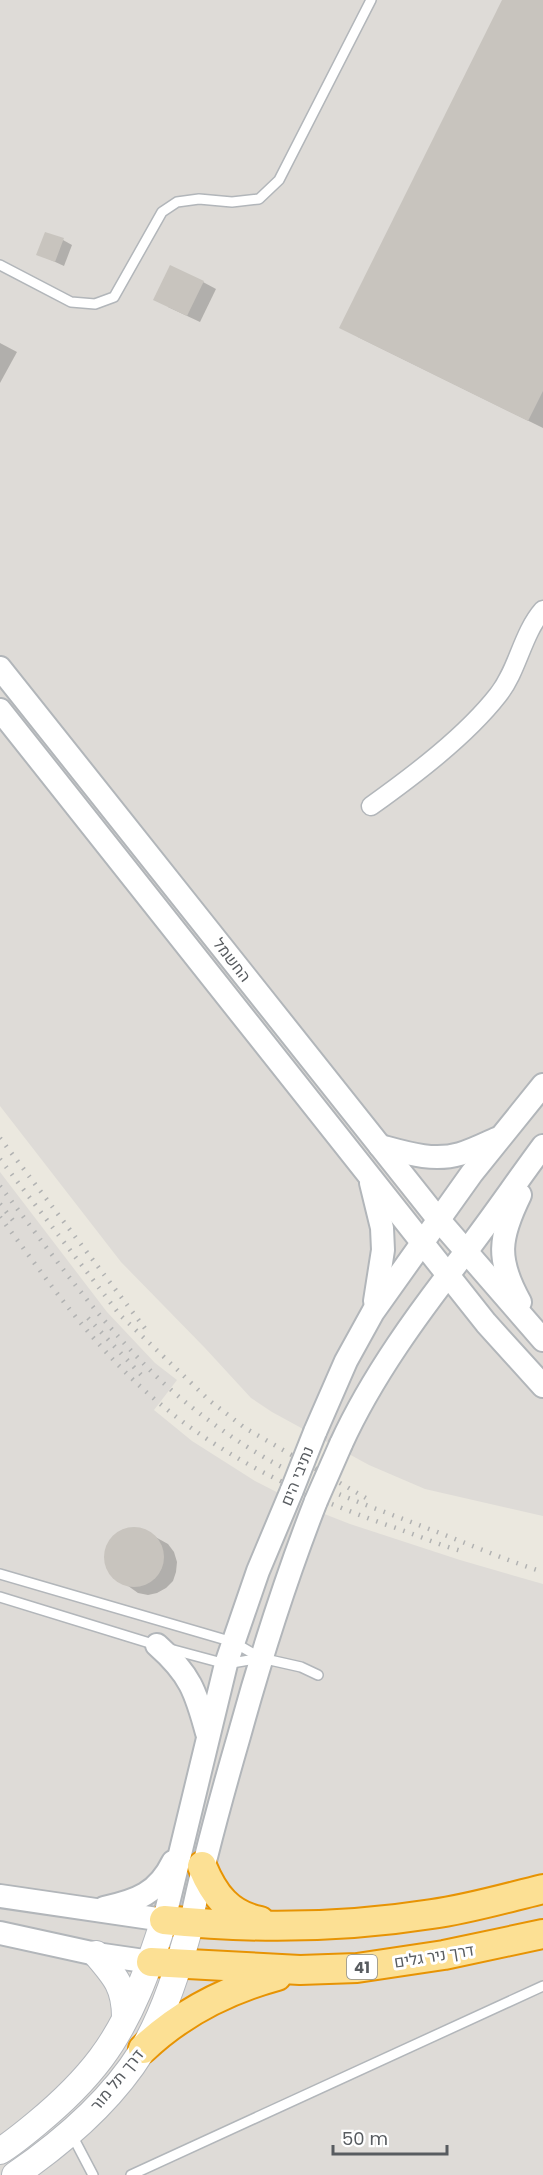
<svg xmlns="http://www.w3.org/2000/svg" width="543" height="2175" viewBox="0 0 543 2175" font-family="Poppins,Heebo,sans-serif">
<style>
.industrial{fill:#dedbd7}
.shadow{fill:#0003}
.building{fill:#c8c4be}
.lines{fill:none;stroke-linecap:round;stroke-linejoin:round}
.service-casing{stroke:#b2b6ba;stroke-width:12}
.minor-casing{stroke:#b2b6ba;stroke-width:21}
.tertiary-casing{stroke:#b2b6ba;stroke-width:26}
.secondary-casing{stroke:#b3b7bc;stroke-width:28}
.trunk-casing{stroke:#e79303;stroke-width:32}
.service{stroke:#fff;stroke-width:9}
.minor{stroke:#fff;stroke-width:18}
.tertiary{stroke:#fff;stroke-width:22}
.secondary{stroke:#fff;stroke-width:26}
.trunk{stroke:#fce094;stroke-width:28}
.rail{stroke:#b1b2b2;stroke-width:4.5;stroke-dasharray:1.5 8;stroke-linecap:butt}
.tertiary-bridge-casing{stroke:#b2b6ba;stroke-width:26;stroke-linecap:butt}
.tertiary-bridge{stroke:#fff;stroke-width:22}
.labels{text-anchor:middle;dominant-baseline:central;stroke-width:6;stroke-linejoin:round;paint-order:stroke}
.shield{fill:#fff;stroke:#8a8d90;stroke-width:1.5}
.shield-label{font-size:15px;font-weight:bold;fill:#585c60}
.street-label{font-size:16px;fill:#585c60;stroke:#fff}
</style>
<rect width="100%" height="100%" fill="#ebe8df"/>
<g class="industrial">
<path d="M0 0H543V1516L425 1489 369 1465 272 1412 251 1398 205 1348 121 1262 0 1106Z"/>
<path d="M0 1172 107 1312 155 1363 177 1380 154 1410 192 1441 255 1481 304 1506 350 1524 460 1560 543 1584V2175H0Z"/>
</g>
<g class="shadow">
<path d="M504 0H543V428L358 337Z"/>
<path d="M63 240 72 245 64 266 38 254Z"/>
<path d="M203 282 216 289 200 322 168 307Z"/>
<path d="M0 343 17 352 0 383Z"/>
<path d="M135 1529 145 1531 159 1539 168 1544 174 1552 177 1562 176 1572 173 1581 166 1588 157 1593 148 1595 138 1593 110 1573 106 1565 105 1557 111 1540 125 1530Z"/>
</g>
<g class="building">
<path d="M502 0H543V391L528 421 339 328Z"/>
<path d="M45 232 64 238 55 262 36 255Z"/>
<path d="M170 265 204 281 187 316 153 300Z"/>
<circle cx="134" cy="1557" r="30"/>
</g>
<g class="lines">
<g class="service-casing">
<g id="service">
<path d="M0 265 71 302 95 304 114 297 162 212 177 202 199 199 232 202 259 199 279 180 371 0"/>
<path d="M0 1574 233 1642 261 1658 301 1667 318 1675"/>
<path d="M0 1597 156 1645"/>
<path d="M170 1649 226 1664 261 1658"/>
<path d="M72 2135 93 2175"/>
<path d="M131 2175 543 1986"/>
</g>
</g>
<g class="minor-casing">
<path id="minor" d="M371 806C413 776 466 736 498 695 518 670 522 634 543 610"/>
</g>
<g class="tertiary-casing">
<g id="tertiary">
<path d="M0 668 438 1219 543 1340"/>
<path d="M0 710 486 1323 543 1386"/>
<path d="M380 1146C406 1153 433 1162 460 1154 473 1150 485 1144 496 1139"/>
<path d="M371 1183 382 1228 383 1250 375 1301"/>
<path d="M520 1195C499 1238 496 1259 520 1302"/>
<path d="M315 1432 346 1361 373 1312 472 1173 543 1085"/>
<path d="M341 1444C372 1376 419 1312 465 1253 492 1218 517 1181 543 1146"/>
<path d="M157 1645C190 1674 196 1692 207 1733"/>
<path d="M0 1896 164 1920 226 1664 258 1571 292 1490"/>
<path d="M104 1908C137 1901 158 1893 173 1862"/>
<path d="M191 1922C204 1859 221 1798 239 1736 261 1656 286 1578 316 1501"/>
<path d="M0 1933 96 1954 151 1962"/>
</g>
</g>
<g class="secondary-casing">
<g id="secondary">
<path d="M96 1954C115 1976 125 1987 125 2017"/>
<path d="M0 2151C13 2143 25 2133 37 2123 60 2104 83 2082 101 2058 131 2018 149 1967 164 1920"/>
<path d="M15 2175C63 2142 111 2101 142 2051 165 2012 179 1966 191 1922"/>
</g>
</g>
<g class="trunk-casing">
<g id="trunk">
<path d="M202 1866C214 1895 229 1915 260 1921"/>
<path d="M164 1920C253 1929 343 1928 432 1914 469 1909 506 1898 543 1889"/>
<path d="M151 1962 300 1970 357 1968 444 1955 543 1934"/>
<path d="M143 2049C181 2013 226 1990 277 1976"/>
</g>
</g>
<use href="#service" class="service"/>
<use href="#minor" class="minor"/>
<use href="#tertiary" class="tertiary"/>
<use href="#secondary" class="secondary"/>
<use href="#trunk" class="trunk"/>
<g class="rail">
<path d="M0 1138 147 1331"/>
<path d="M0 1159 120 1315 210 1401 245 1428 366 1498"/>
<path d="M0 1186C46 1246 90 1309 143 1363 185 1407 247 1451 301 1477 341 1497 383 1511 424 1527 464 1542 502 1559 543 1572"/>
<path d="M0 1204 15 1223"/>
<path d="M0 1217C32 1259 63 1304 98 1343 181 1438 279 1488 396 1528 419 1536 442 1546 465 1552"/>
<path d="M88 1318 145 1379"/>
</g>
<g class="tertiary-bridge-casing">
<g id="tertiary-bridge">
<path d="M292 1490 315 1432"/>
<path d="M316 1501 341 1444"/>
</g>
</g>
<use href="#tertiary-bridge" class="tertiary-bridge"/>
</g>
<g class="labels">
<rect class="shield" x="347" y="1955" width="30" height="24" rx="4.5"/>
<g class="shield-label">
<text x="362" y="1967">41</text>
</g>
<g class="street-label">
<text transform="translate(232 960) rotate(52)">החשמל</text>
<text transform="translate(297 1476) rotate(-68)">נתיבי הים</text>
<text transform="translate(434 1956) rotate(-9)">דרך ניר גלים</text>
<text transform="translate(117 2080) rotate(-51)">דרך תל מור</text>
</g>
</g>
<path d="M333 2145v9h114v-9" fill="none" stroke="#585c60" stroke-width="3"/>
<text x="342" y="2145" font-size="18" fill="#585c60" stroke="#ffffff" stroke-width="4.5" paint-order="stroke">50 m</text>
</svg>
